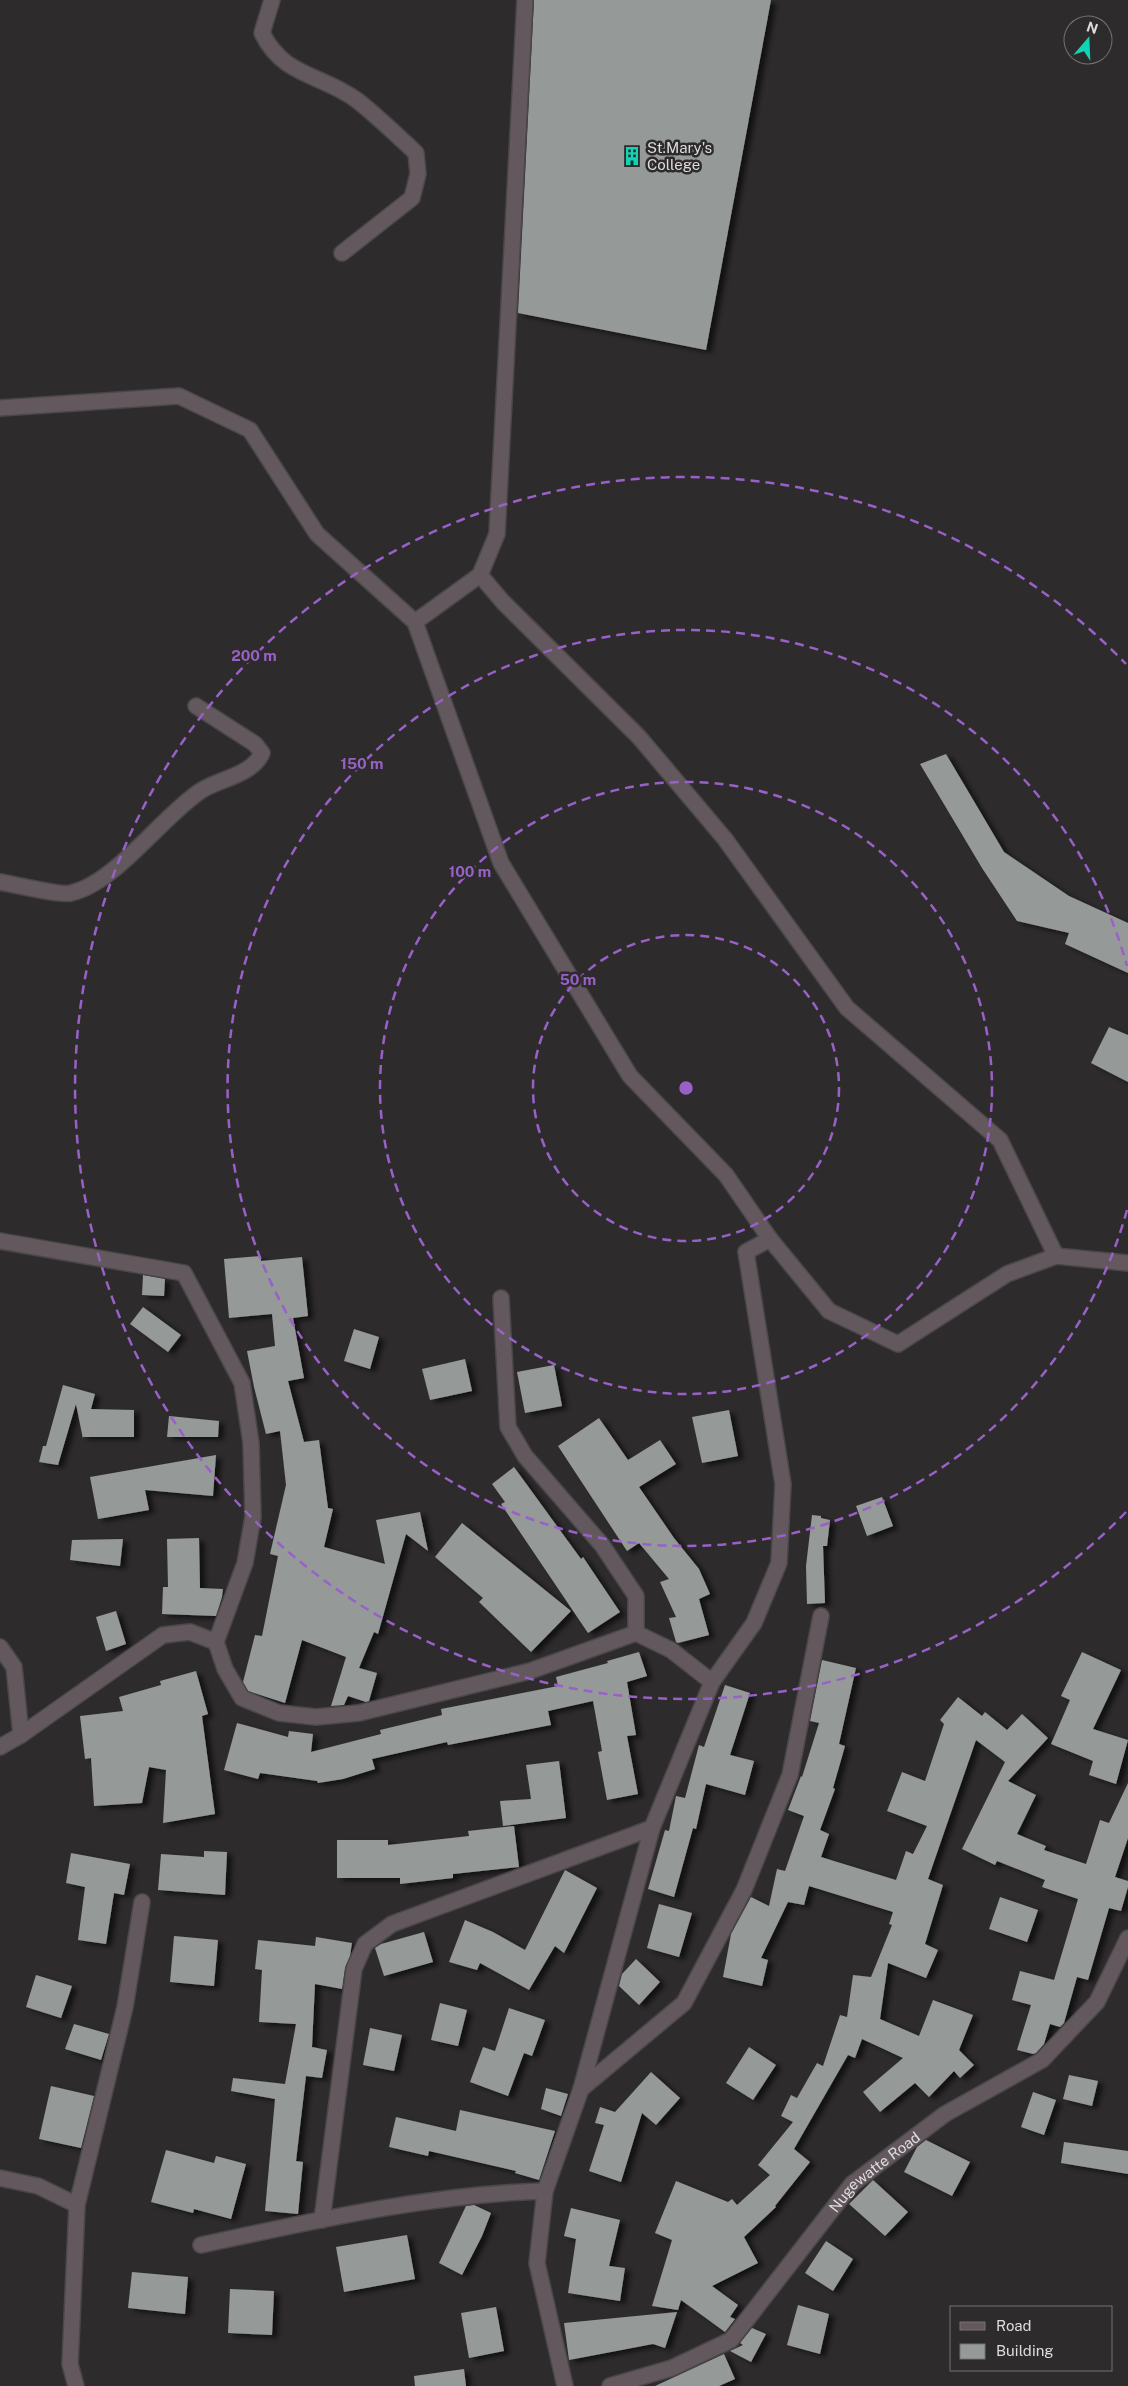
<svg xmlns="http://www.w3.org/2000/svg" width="1128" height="2386" viewBox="0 0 1128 2386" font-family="'Public Sans',sans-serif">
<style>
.building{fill:#959998;filter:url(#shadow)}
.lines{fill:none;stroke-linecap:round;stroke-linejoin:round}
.street-casing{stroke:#4a4749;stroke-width:18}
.street{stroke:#64585f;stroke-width:15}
.ring{fill:none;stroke:#9961c8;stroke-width:2.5;stroke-dasharray:9 6}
.labels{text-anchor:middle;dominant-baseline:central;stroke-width:5;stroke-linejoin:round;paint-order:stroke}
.poi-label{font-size:15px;fill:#dedcdd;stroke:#2e2b2d;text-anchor:start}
.street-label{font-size:15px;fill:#dedcdd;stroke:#2e2b2d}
.centre{fill:#9961c8;stroke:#2e2b2d;stroke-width:2.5}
.ring-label{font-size:15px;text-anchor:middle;font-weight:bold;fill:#9961c8;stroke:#2e2b2d;stroke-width:5;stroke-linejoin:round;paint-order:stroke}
</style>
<defs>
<filter id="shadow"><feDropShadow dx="5.5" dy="3" stdDeviation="2.5" flood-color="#0009"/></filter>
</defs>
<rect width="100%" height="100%" fill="#2e2b2d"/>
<g class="building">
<path d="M534 0H771L706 350 518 313Z"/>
<path d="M946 754 1004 852 1069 896 1128 923V973L1065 944 1069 933 1017 921 982 868 920 764Z"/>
<path d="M1109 1027 1128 1035V1082L1091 1063Z"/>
<path d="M261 1256V1261L302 1257 308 1316 293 1318 304 1378 288 1381 304 1442 319 1440 328 1508 333 1509 324 1547 385 1564 376 1520 420 1512 428 1551 406 1534 378 1634 374 1632 359 1668 377 1673 369 1701 366 1702 348 1696 344 1705 331 1706 346 1657 302 1640 285 1703 248 1691 243 1682 255 1635 262 1636 278 1556 270 1554 286 1485 280 1431 266 1434 254 1387 247 1351 275 1346 272 1314 229 1318 224 1259Z"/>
<path d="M143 1275 165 1279 164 1296 142 1295Z"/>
<path d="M143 1307 181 1335 168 1352 130 1324Z"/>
<path d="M354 1329 379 1337 370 1369 344 1361Z"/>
<path d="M465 1359 472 1391 430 1400 422 1369Z"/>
<path d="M554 1365 562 1406 525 1413 517 1372Z"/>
<path d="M63 1385 95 1394 91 1409 134 1410V1437H83V1439L76 1404 58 1465 39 1462 43 1446H46Z"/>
<path d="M729 1410 738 1456 702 1463 692 1417Z"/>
<path d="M169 1416 219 1421 218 1437H167Z"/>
<path d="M599 1418 628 1460 660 1440 676 1464 639 1487 674 1538 699 1569 710 1594 699 1599 709 1635 678 1643 676 1642 669 1618 676 1617 660 1582 669 1579 639 1543 627 1551 558 1446Z"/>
<path d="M216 1455 213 1496 145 1490 149 1510 98 1519 90 1477Z"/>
<path d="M514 1467 581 1559 583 1557 620 1612 588 1633 501 1504 505 1502 492 1484Z"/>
<path d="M882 1497 893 1526 867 1536 856 1506Z"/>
<path d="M812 1515 821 1516V1518L830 1520 827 1546H823L825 1603 807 1604 806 1566Z"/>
<path d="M462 1523 571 1611 531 1652 479 1602 483 1598 435 1557Z"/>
<path d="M199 1538 200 1588 223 1589 222 1597 216 1616 162 1614 163 1587H168L167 1539Z"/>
<path d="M123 1539 120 1566 70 1560 72 1540Z"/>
<path d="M116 1611 126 1644 106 1651 96 1617Z"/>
<path d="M639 1652 647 1676 627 1682 636 1735 627 1736 638 1794 607 1800 598 1752 602 1751 593 1701 548 1711 551 1725 448 1745 447 1742 372 1759 375 1769 343 1779 318 1783 317 1781 260 1773 258 1779 224 1770 237 1723 288 1737 289 1731 313 1734 311 1752 381 1734 380 1730 442 1715 441 1709 558 1686 556 1677 608 1663 607 1661Z"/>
<path d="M1082 1652 1121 1670 1093 1729 1128 1740 1116 1784 1089 1775 1093 1761 1051 1744 1070 1700 1061 1696Z"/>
<path d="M822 1660 856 1668 839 1744 845 1746 833 1788 835 1789 820 1830 829 1834 821 1857 896 1880 906 1851 913 1854 927 1826 887 1811 902 1772 925 1781 944 1724 940 1720 958 1697 982 1716 985 1712 1007 1730 1022 1714 1048 1738 1008 1781 1036 1795 1017 1834 1046 1846 1044 1850 1086 1864 1100 1820 1109 1823 1128 1783V1838L1115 1877 1128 1881V1887L1121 1911 1109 1908 1088 1980 1077 1977 1064 2023 1060 2027 1050 2024 1044 2044 1036 2053 1033 2054 1017 2050 1031 2005 1012 2000 1020 1971 1054 1980 1078 1899 1042 1887 1045 1880 997 1861 995 1865 962 1849 1005 1762 976 1740 928 1879 943 1885 925 1944 938 1950 926 1978 888 1963 880 2019 919 2036 933 2000 973 2015 959 2050 974 2065 960 2078 954 2071 929 2097 915 2083 880 2112 863 2092 903 2058 862 2039 855 2058 848 2055 794 2149 810 2162 775 2206 776 2207 744 2237 758 2263 712 2286 738 2305 730 2317 735 2319 725 2332 681 2300 678 2310 652 2306 672 2240 655 2233 676 2181 728 2202 732 2199 737 2205 770 2175 758 2165 793 2122 781 2116 791 2095 797 2098 817 2063 823 2066 840 2015 847 2017 853 1975 871 1977 892 1925 889 1924 893 1912 809 1886 804 1905 788 1902 761 1958 768 1960 762 1986 723 1977 731 1934 751 1897 769 1906 777 1869 785 1871 804 1816 788 1810 801 1776 802 1777 819 1723 810 1721Z"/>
<path d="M196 1671 208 1714 202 1716 215 1814 163 1823 166 1770 149 1767 142 1803 94 1806 91 1758 85 1759 80 1716 123 1711 119 1697 161 1685 160 1681Z"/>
<path d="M725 1685 750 1693 730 1755 754 1761 745 1795 706 1784 696 1829 693 1828 674 1897 648 1889 665 1830 669 1831 676 1796 685 1798 699 1745 704 1747Z"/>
<path d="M559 1761 566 1818 503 1826 500 1801 531 1799 526 1765Z"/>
<path d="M514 1826 519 1867 453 1874V1878L400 1884V1878H337V1840H388V1845L469 1836 468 1831Z"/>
<path d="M204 1851 227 1852 225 1895 158 1890 161 1854 204 1857Z"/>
<path d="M71 1853 130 1864 124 1895 114 1893 106 1944 78 1940 85 1887 66 1883Z"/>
<path d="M565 1870 597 1888 564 1953 555 1946 529 1990 480 1963 477 1970 449 1962 465 1920 493 1932 525 1950Z"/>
<path d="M1000 1897 1038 1910 1027 1942 989 1929Z"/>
<path d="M659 1904 692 1913 679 1957 647 1948Z"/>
<path d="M424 1932 433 1962 384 1976 375 1948 381 1944Z"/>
<path d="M174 1936 218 1940 214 1986 170 1982Z"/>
<path d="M316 1937 352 1943 350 1956 345 1968 342 1989 315 1984 312 2047 327 2050 322 2078 306 2076 296 2161 303 2162 298 2214 265 2211 275 2099 231 2091 233 2078 285 2084 296 2024 259 2022 262 1970 255 1969 258 1940 315 1946Z"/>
<path d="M636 1959 660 1982 639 2005 619 1986 622 1974Z"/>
<path d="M36 1975 72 1986 61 2018 26 2007Z"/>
<path d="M440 2003 467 2010 458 2046 431 2040Z"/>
<path d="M509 2008 545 2020 532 2056 524 2053 508 2096 470 2082 483 2047 495 2051Z"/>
<path d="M74 2024 109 2034 101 2060 65 2049Z"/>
<path d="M370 2028 402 2035 394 2071 363 2065Z"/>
<path d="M749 2047 776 2065 753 2100 726 2083Z"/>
<path d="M651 2072 680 2098 656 2125 642 2113 621 2182 589 2171 604 2125 595 2123 600 2107 615 2112Z"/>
<path d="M1069 2075 1098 2081 1092 2106 1063 2099Z"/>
<path d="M51 2086 94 2096 81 2148 39 2139Z"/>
<path d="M546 2088 568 2094 561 2116 541 2109Z"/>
<path d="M1033 2092 1056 2100 1044 2135 1021 2127Z"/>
<path d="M460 2110 555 2131 539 2180 515 2173 516 2171 429 2151 428 2156 389 2147 396 2117 456 2131Z"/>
<path d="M926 2140 970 2162 952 2196 904 2172 917 2147Z"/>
<path d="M1064 2142 1128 2151V2174L1061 2163Z"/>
<path d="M166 2150 214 2163 216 2156 246 2164 231 2219 194 2209 193 2213 151 2202Z"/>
<path d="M873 2180 908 2212 885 2236 849 2204Z"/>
<path d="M474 2205 491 2213 482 2236 462 2275 439 2263 466 2206Z"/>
<path d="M571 2208 620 2220 609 2266 625 2268 620 2301 568 2293 576 2239 564 2236Z"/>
<path d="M407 2235 415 2279 344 2292 336 2247Z"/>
<path d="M826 2241 853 2259 833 2291 805 2273Z"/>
<path d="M132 2272 188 2277 185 2314 128 2308Z"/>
<path d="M230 2289 274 2291 272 2335 228 2333Z"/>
<path d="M798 2305 829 2314 820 2354 787 2345Z"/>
<path d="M496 2307 504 2351 469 2358 461 2313Z"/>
<path d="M677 2312 665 2348 653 2344 569 2360 564 2323Z"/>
<path d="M752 2328 766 2334 751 2362 730 2351 743 2345 740 2343Z"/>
<path d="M724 2354 735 2379 719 2386H655Z"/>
<path d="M464 2369 466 2386H415L414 2376Z"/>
</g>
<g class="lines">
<g class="street-casing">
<g id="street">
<path d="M272 0 262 33C284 78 323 74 358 101 378 117 397 135 416 153L418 174 412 198 342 253"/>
<path d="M0 408 179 396 250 430 317 534 415 622 501 863 630 1076 726 1175 770 1239 829 1311 898 1344 1007 1274 1056 1256 1128 1263"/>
<path d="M480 575 503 602 639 737 725 839 847 1008 1000 1140 1056 1256"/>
<path d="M415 622 480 575 497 534 525 0"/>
<path d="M0 882C12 884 63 896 71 893 115 883 160 819 199 792 217 779 252 776 262 753L255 744 196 706"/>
<path d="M0 1241 184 1273 242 1383 251 1443 253 1517 245 1563 216 1642 190 1632 163 1635 21 1735 0 1747"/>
<path d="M501 1298 508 1427 525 1456 602 1545 636 1596V1633"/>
<path d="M216 1642 225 1669 242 1698 279 1713 316 1717 359 1713 530 1671 636 1633 671 1650 712 1682"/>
<path d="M0 1647 14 1667 21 1735"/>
<path d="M581 2089 684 2003 744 1890 790 1775 821 1616"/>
<path d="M0 2178 38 2186 77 2205 70 2364 76 2386"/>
<path d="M77 2205 125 2007 142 1902"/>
<path d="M322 2220 354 1969 365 1944 392 1924 652 1828 712 1682 754 1623 779 1563 783 1484 746 1252 770 1239"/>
<path d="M201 2245C313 2221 430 2194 545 2191"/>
<path d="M565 2386 537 2263 545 2191 581 2089 652 1828"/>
<path id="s1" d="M610 2386 672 2368 731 2340 852 2184 945 2114 1042 2060 1097 2002 1128 1938"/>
</g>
</g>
<use href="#street" class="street"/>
</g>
<g class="ring">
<circle cx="686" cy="1088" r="153"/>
<circle cx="686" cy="1088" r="306"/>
<path d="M1127 1210A458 458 0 1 1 1127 966"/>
<path d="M1126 1512A611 611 0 1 1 1126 664"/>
</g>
<defs>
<g id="building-bare" transform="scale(1.5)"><path d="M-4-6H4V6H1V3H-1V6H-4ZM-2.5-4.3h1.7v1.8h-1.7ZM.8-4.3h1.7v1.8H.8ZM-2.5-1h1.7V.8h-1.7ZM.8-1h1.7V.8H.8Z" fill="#0fd5b4" stroke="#2e2b2d" stroke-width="2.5" paint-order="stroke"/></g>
</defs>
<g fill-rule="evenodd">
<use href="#building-bare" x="632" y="156"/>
</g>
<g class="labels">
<g class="poi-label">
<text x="647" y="147">St.Mary's<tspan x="647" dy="17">College</tspan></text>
</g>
<g class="street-label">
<text stroke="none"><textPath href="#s1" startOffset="352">Nugewatte Road</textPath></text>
</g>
</g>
<circle cx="686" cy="1088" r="8" class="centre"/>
<g class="ring-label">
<text x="254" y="661">200 m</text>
<text x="362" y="769">150 m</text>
<text x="470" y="877">100 m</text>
<text x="578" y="985">50 m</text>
</g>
<rect x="950" y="2306" width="162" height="65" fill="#2e2b2d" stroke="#747273"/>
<rect x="960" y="2322" width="25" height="8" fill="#64585f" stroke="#747273"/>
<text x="996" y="2331" font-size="15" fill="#dedcdd">Road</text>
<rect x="960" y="2344" width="25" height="15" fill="#959998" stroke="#747273"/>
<text x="996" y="2356" font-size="15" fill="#dedcdd">Building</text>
<g transform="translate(1088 40) rotate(19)"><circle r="24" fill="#2e2b2d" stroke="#747273"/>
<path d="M0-4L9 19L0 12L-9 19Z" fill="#0fd5b4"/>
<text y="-8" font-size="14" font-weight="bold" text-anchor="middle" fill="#dedcdd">N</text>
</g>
</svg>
